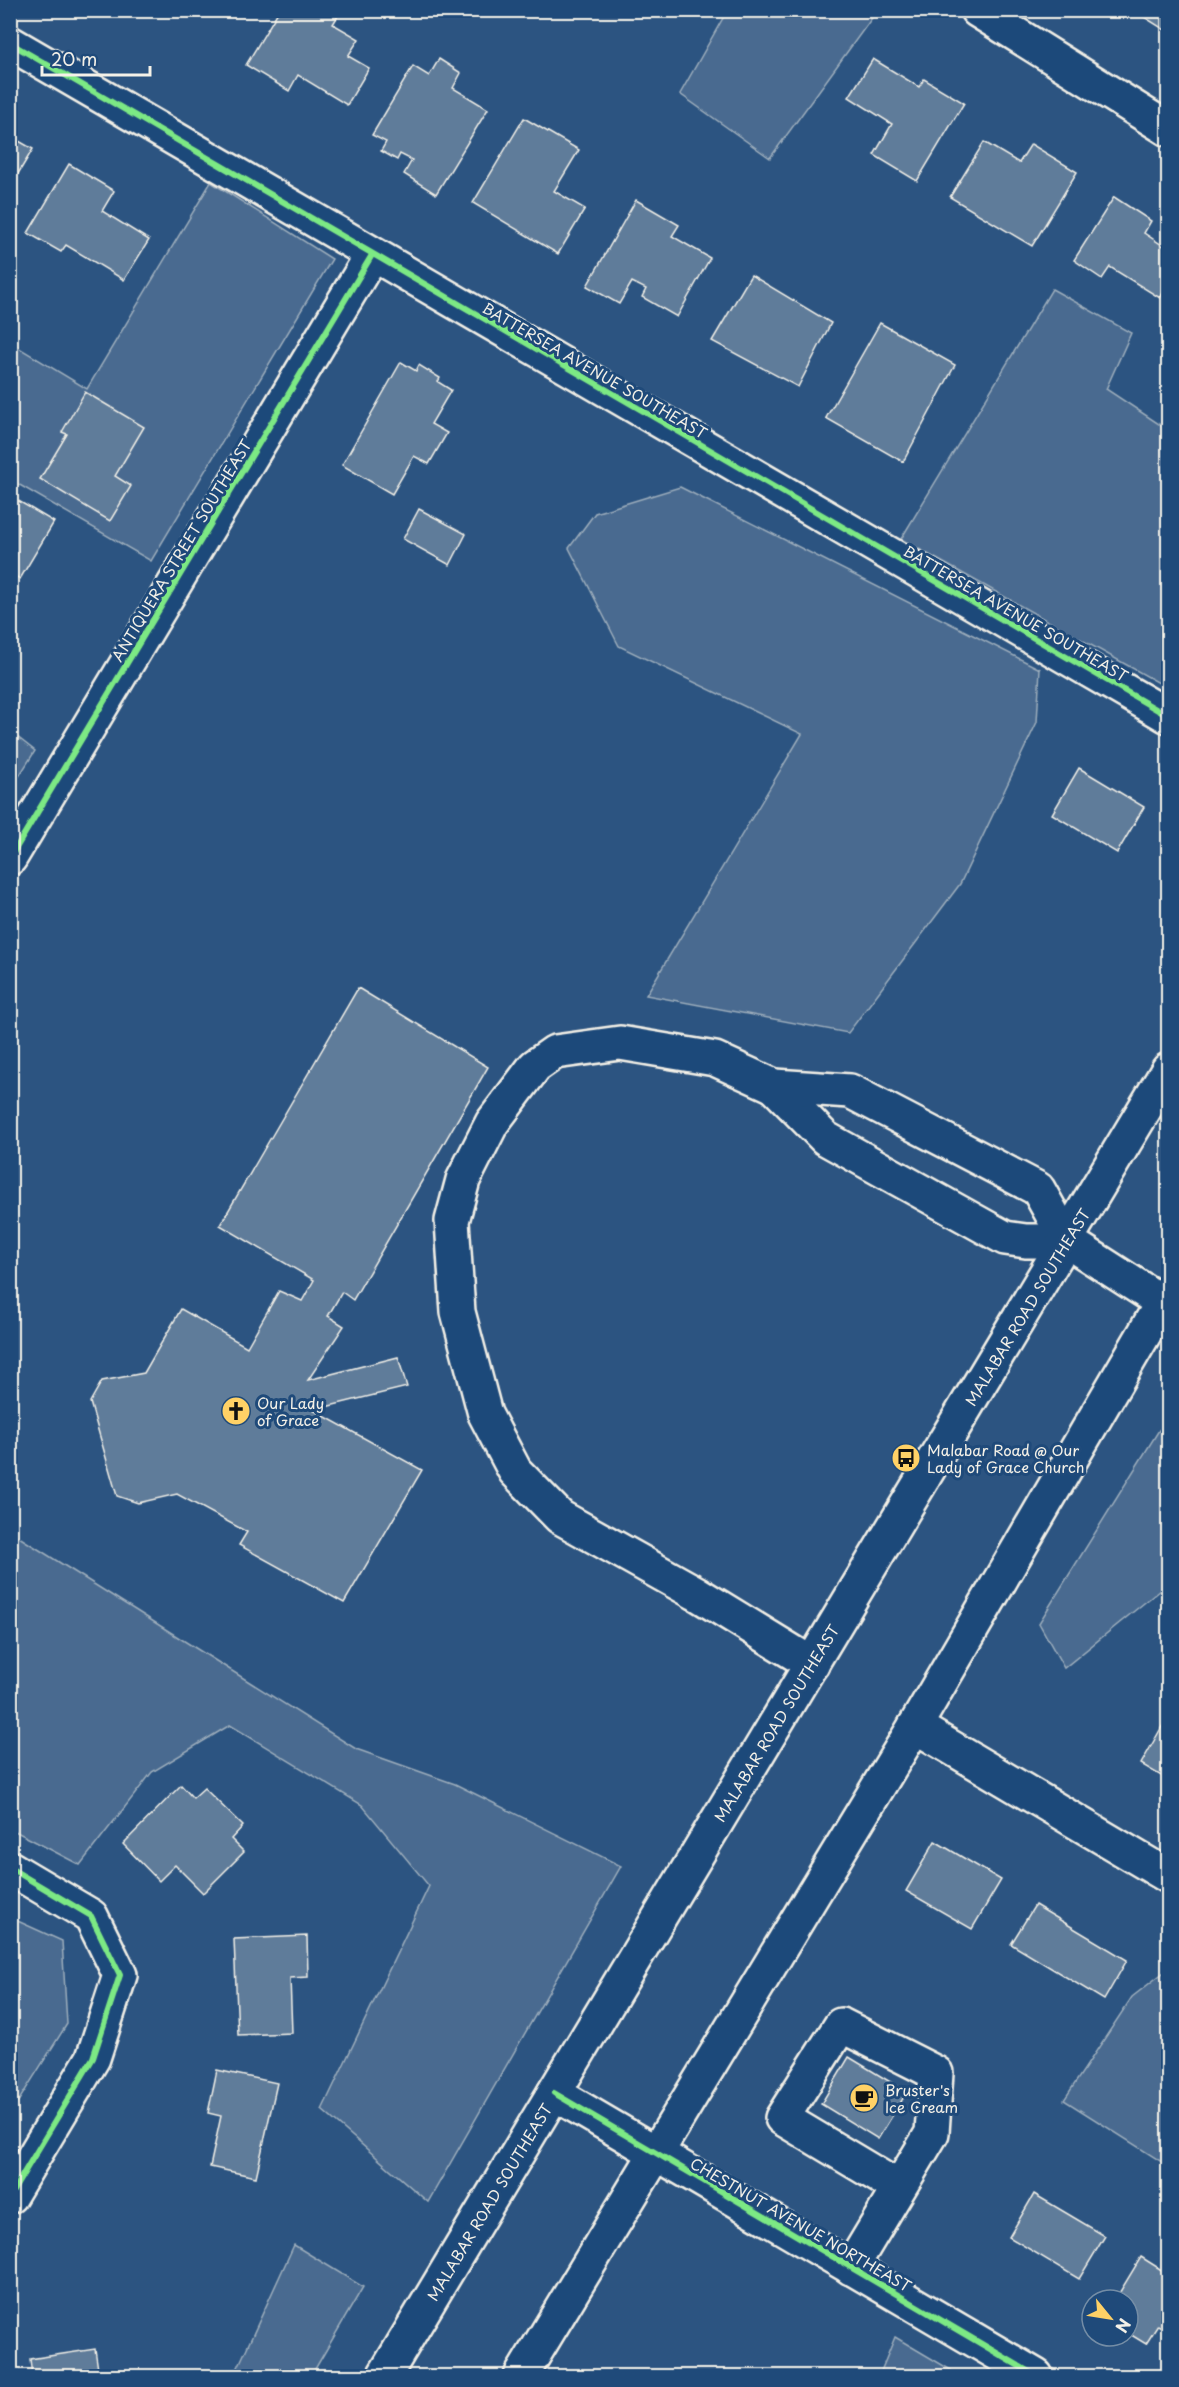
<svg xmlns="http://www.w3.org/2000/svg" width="1179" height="2387" viewBox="0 0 1179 2387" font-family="'Playpen Sans',sans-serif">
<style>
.green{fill:#496b90;stroke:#9eaebc;stroke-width:1.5}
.building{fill:#5e7b9a;stroke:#f4f1e8;stroke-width:1.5}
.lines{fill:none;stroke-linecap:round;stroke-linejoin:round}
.minor-casing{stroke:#f4f1e8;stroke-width:38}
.major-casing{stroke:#f4f1e8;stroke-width:38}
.minor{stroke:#1f4a7a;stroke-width:33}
.major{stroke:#1f4a7a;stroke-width:33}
.cycleway-casing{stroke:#1f4a7a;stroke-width:10}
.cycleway{stroke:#7ce984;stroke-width:6}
.labels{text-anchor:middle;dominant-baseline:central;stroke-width:6;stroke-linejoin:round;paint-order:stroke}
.street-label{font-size:15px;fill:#f4f1e8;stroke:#1f4a7a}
.poi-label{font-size:15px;fill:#f4f1e8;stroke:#1f4a7a;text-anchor:start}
</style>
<rect width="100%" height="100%" fill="#2c5481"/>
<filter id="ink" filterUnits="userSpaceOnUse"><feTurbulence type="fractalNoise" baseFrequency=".0167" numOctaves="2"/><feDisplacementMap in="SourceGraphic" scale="12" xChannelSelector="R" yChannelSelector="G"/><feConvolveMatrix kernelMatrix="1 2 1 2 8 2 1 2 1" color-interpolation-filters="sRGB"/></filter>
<g filter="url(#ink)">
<g class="green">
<path d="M727 11H877L770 158 680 94Z"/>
<path d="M211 182 332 259 151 561 11 480V343L87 389Z"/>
<path d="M1052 289 1131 333 1106 389 1168 430V688L901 539Z"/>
<path d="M680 487 1040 669 1037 722 960 884 848 1033 646 995 802 734 619 646 569 548 595 513Z"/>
<path d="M11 732 35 751 11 789Z"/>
<path d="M1168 1422V1587L1165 1586 1064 1668 1039 1623 1159 1430Z"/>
<path d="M11 1532 356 1749 455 1784 621 1866 428 2202 322 2110 429 1886 362 1805 230 1725 152 1772 80 1865 11 1829Z"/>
<path d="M11 1918 62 1941 67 2024 11 2113Z"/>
<path d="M1168 1969V2104L1165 2111 1168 2115V2166L1064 2100 1132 1997Z"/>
<path d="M294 2245 363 2287 311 2376H234Z"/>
<path d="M895 2337 961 2376H879Z"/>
</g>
<g class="building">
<path d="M279 10H329L338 16 333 24 359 39 348 56 369 68 347 105 298 75 289 91 246 65Z"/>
<path d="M1133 10H1168V32Z"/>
<path d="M439 59 461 73 453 88 488 109 436 194 404 174 412 160 400 154 397 160 381 151 386 142 372 135 413 66 429 76Z"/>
<path d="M873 59 919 87 924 79 964 103 917 181 874 155 892 124 849 97Z"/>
<path d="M524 118 579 150 554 191 585 209 558 254 473 203Z"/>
<path d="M10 136 33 149 10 187Z"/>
<path d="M984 142 1019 163 1031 144 1077 172 1032 246 950 197Z"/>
<path d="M69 164 114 191 102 211 149 240 124 280 66 245 61 252 28 233Z"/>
<path d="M1114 197 1151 221 1144 233 1168 249V285L1160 298 1110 267 1102 279 1074 260Z"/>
<path d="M636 200 679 225 672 236 710 258 677 317 642 297 646 289 632 282 619 304 587 286Z"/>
<path d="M751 275 831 323 798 387 712 341Z"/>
<path d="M880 323 955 365 903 462 826 418Z"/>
<path d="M401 362 416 371 419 365 440 378 438 382 451 390 431 424 447 433 429 464 414 456 392 494 342 465Z"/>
<path d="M85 392 144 427 115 476 131 486 110 521 40 479 67 434 62 432Z"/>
<path d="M10 496 54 522 20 579 15 576 10 584Z"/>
<path d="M419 509 466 534 450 565 403 539Z"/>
<path d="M1079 768 1144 807 1117 853 1052 814Z"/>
<path d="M358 988 488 1067 353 1300 342 1292 328 1316 344 1326 308 1380 398 1357 407 1387 313 1410 422 1470 344 1603 239 1545 247 1532 177 1494 138 1503 117 1496 90 1402 102 1381 144 1373 181 1309 247 1347 279 1291 302 1301 314 1280 220 1225Z"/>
<path d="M1164 1723 1168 1726V1780L1141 1764Z"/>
<path d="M181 1785 193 1798 204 1788 243 1826 231 1839 244 1852 203 1893 175 1865 159 1881 123 1844Z"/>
<path d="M935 1841 1001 1880 972 1929 906 1891Z"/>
<path d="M1035 1905 1127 1960 1104 2000 1011 1944Z"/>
<path d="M307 1936 308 1977 290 1978 292 2033 238 2035 234 1939Z"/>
<path d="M849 2057 907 2092 878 2139 821 2104Z"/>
<path d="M217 2070 277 2083 256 2177 210 2167 221 2116 208 2113Z"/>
<path d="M1034 2194 1105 2236 1079 2279 1009 2237Z"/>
<path d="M1141 2257 1168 2274V2331L1158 2325 1146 2344 1128 2333V2300H1115Z"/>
<path d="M95 2349 99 2376H32L30 2359Z"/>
</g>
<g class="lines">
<g class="minor-casing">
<g id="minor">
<path d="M977 10 1168 129"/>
<path d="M10 43 1168 716"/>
<path d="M10 858 372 255"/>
<path d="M774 1086 825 1138 1005 1238 1026 1241H1067"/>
<path d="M812 1664 696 1593 560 1517 515 1471 485 1414 458 1312 452 1221 463 1180 492 1123 535 1066 555 1052 620 1043 715 1059 774 1086 850 1091 1038 1189 1067 1241 1168 1306"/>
<path d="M915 1726 1168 1876"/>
<path d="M10 1868 91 1916 120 1975 93 2058 10 2196"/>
<path d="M554 2093 1036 2376"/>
<path d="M851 2268 932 2133 936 2073 841 2025 782 2118 899 2188"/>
</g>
</g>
<g class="major-casing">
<g id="major">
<path d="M384 2376 1168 1070"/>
<path d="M521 2376 915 1726 1168 1293"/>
</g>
</g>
<use href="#minor" class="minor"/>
<use href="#major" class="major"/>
<g class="cycleway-casing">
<g id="cycleway">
<path d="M10 43 1168 716"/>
<path d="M10 858 372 255"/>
<path d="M10 1868 91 1916 120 1975 93 2058 10 2196"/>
<path d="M554 2093 1036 2376"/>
</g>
</g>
<use href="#cycleway" class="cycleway"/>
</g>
</g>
<defs>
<g id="church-disc" transform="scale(1.5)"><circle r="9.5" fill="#ffd166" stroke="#1f4a7a"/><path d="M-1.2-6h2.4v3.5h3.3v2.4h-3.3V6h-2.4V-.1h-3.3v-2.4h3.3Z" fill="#111"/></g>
<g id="bus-disc" transform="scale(1.5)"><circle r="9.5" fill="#ffd166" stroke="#1f4a7a"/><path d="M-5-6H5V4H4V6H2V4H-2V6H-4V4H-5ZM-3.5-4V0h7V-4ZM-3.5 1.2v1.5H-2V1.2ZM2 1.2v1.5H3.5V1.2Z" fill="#111"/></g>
<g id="cafe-disc" transform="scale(1.5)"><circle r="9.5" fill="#ffd166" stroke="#1f4a7a"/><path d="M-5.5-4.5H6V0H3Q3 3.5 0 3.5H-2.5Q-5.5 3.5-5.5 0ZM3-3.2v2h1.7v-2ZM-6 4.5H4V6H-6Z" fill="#111"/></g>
</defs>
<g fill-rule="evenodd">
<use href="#church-disc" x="236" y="1411"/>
<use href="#bus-disc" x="906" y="1458"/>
<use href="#cafe-disc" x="864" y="2098"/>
</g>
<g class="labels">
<g class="street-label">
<text transform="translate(595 370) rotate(30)">BATTERSEA AVENUE SOUTHEAST</text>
<text transform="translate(181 550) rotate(-59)">ANTIQUERA STREET SOUTHEAST</text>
<text transform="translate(1016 613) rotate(30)">BATTERSEA AVENUE SOUTHEAST</text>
<text transform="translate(1027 1307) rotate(-59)">MALABAR ROAD SOUTHEAST</text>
<text transform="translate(776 1723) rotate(-59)">MALABAR ROAD SOUTHEAST</text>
<text transform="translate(489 2202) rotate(-59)">MALABAR ROAD SOUTHEAST</text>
<text transform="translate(801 2224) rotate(30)">CHESTNUT AVENUE NORTHEAST</text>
</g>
<g class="poi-label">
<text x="257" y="1402">Our Lady<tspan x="257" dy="17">of Grace</tspan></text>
<text x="927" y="1449">Malabar Road @ Our<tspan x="927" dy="17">Lady of Grace Church</tspan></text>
<text x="885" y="2089">Bruster's<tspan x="885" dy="17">Ice Cream</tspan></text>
</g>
</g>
<rect width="1179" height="2387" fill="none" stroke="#1f4a7a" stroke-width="36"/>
<rect x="18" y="18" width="1143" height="2351" fill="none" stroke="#f4f1e8" stroke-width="2" filter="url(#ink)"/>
<g transform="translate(1110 2318) rotate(120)"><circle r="28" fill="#1f4a7a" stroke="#748da6" stroke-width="1.5"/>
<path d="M0-4.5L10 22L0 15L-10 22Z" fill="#ffd166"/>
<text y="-9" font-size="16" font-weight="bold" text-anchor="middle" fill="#f4f1e8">N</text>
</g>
<path d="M42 66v9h108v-9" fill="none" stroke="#f4f1e8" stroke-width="3"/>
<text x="51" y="66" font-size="18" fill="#f4f1e8" stroke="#1f4a7a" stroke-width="4.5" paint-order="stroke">20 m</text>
</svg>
